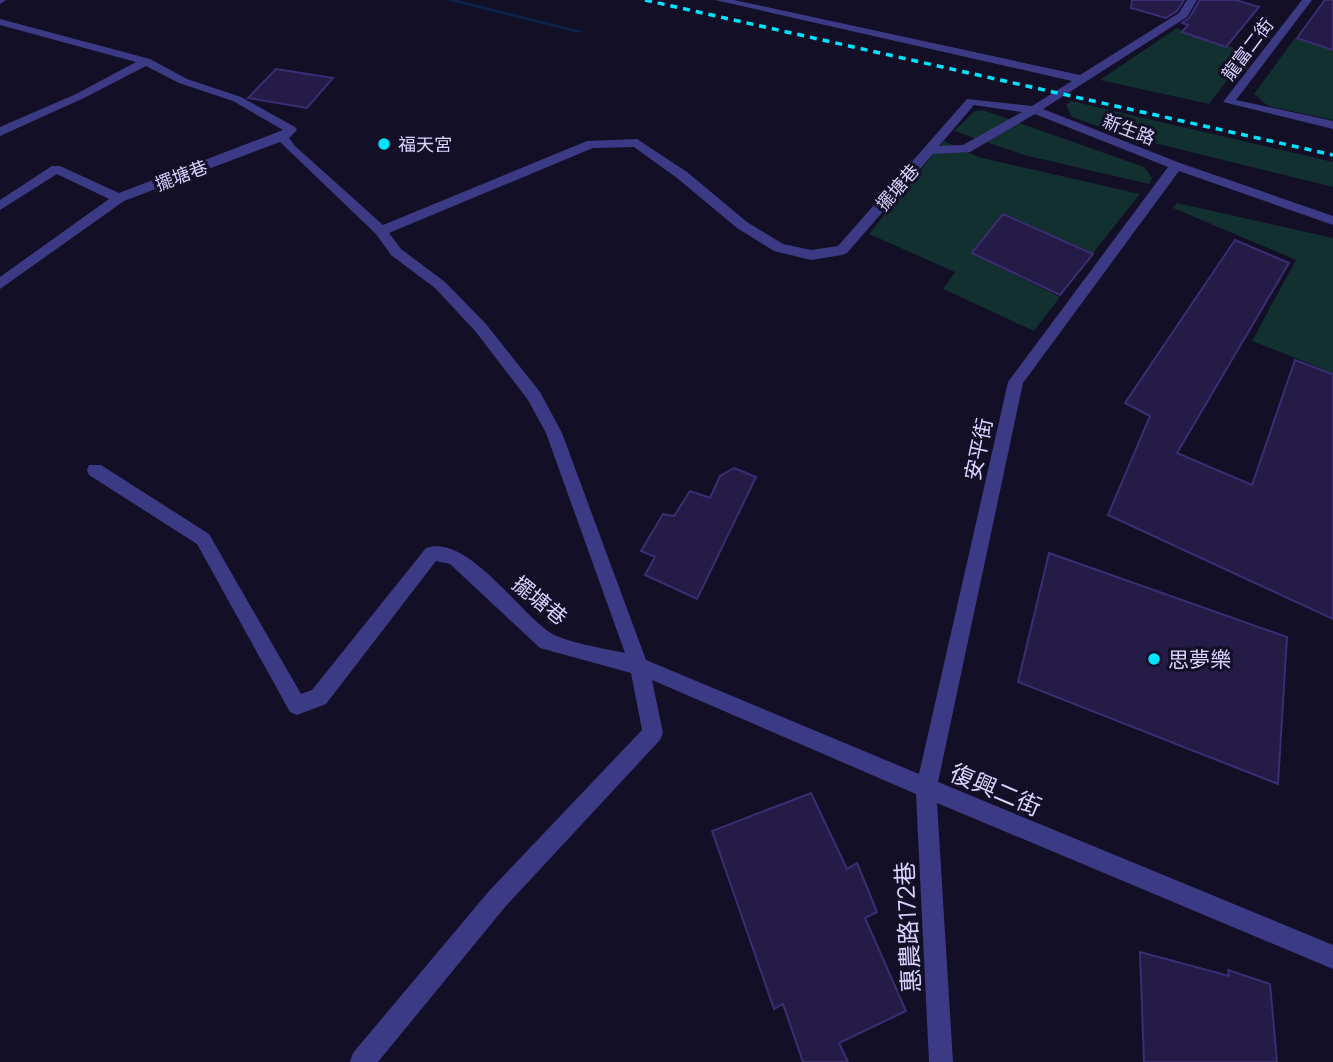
<svg xmlns="http://www.w3.org/2000/svg" width="1333" height="1062" viewBox="0 0 1333 1062" font-family="Manrope,'Noto Sans TC',sans-serif">
<style>
.green{fill:#12302f}
.lines{fill:none;stroke-linecap:round;stroke-linejoin:round}
.stream{fill:#0c2248;fill-rule:evenodd}
.building{fill:#241b47;stroke:#3b2d73;stroke-width:2}
.minor{fill:#3d3a85;fill-rule:evenodd}
.rail{stroke:#00e5ff;stroke-width:3.5;stroke-dasharray:7 6;stroke-linecap:butt}
.poi-dot{fill:#00e5ff;stroke:#130f26;stroke-width:2.5}
.labels{text-anchor:middle;dominant-baseline:central;stroke-width:6;stroke-linejoin:round;paint-order:stroke}
.far-street-label{font-size:18px;fill:#d9d4ff;stroke:#130f26}
.far-poi-label{font-size:18px;fill:#d9d4ff;stroke:#130f26;text-anchor:start}
.street-label{font-size:21px;fill:#d9d4ff;stroke:#130f26}
.poi-label{font-size:21px;fill:#d9d4ff;stroke:#130f26;text-anchor:start}
.near-street-label{font-size:24px;fill:#d9d4ff;stroke:#130f26}
</style>
<rect width="100%" height="100%" fill="#130f26"/>
<g class="green">
<path d="M1177 28 1248 53 1209 104 1100 80Z"/>
<path d="M1295 38 1333 50V120L1268 106 1254 94Z"/>
<path d="M1071 101 1333 162V187L1126 136 1072 117 1066 105Z"/>
<path d="M983 110 1144 167 1152 178 1149 184 1024 155 954 131 975 111Z"/>
<path d="M944 141 978 157 1140 194 1093 253 1003 213 971 253 1060 297 1034 331 943 289 955 272 869 234Z"/>
<path d="M1177 203 1333 238V373L1252 341 1296 260 1173 208Z"/>
</g>
<g class="lines">
<path class="stream" d="M446 0H457L582 31 579 33Z"/>
</g>
<g class="building">
<path d="M1132 0H1184L1177 11 1166 18 1131 8Z"/>
<path d="M1200 0H1236L1259 7 1226 47 1182 32 1188 25 1182 23 1189 18Z"/>
<path d="M1325 0H1333V50L1297 38Z"/>
<path d="M276 69 333 78 307 108 248 98Z"/>
<path d="M1003 214 1093 254 1060 295 972 253Z"/>
<path d="M1235 240 1289 263 1177 453 1252 485 1295 360 1333 374V619L1108 515 1150 416 1125 403Z"/>
<path d="M734 468 756 477 697 599 645 575 655 557 641 551 663 514 674 516 690 491 710 498 720 476Z"/>
<path d="M1049 553 1287 637 1278 784 1018 682Z"/>
<path d="M811 793 847 869 857 863 877 912 865 918 906 1011 839 1043 848 1062H803L783 1004 774 1009 712 831Z"/>
<path d="M1140 952 1229 976 1228 970 1270 984 1277 1062H1144Z"/>
</g>
<g class="lines">
<g class="minor">
<path d="M0 0H6L0 4Z"/>
<path d="M715 0H734L1080 75 1179 13 1187 0H1197L1187 17 1043 109 1180 163 1333 216V225L1179 171 1023 383 938 782 1333 945V969L937 803 953 1062H929L916 794 652 680 663 733 660 740 505 907 378 1062H350L353 1053 489 891 642 730 631 673 540 648 450 564 436 561 326 704 297 715 290 712 197 544 89 475 87 470 89 465H101L209 534 301 694 312 690 426 548C467 533 519 613 551 633 564 642 607 649 625 653L546 433 528 400 476 332 435 288 391 255 376 234 280 142 124 201 0 289V277L109 199 57 174 0 210V200L52 166H60L119 193 283 130 233 101 179 83 146 66 84 98 0 136V127L76 94 136 62 0 25V19L150 59 187 79 241 97 295 127 297 130 289 138 295 146 383 225 587 141 637 139 687 172 747 222 783 244 811 250 838 246 967 99 1032 106 1072 81ZM974 105 1022 112 963 145 939 146ZM1035 114 1168 167 1008 382 919 774 646 660 562 433 540 392 486 324 445 282 401 249 389 233 593 148 634 147 677 178 737 228 774 251 811 260 842 255 847 253 933 154 970 152Z"/>
<path d="M1302 0H1312L1236 100 1333 121V129L1223 102Z"/>
</g>
<path class="rail" d="M645 0 1333 155"/>
</g>
<g class="poi-dot">
<circle cx="384" cy="144" r="7"/>
<circle cx="1154" cy="659" r="7"/>
</g>
<g class="labels">
<g class="far-street-label">
<text transform="translate(1247 49) rotate(-53)">龍富二街</text>
<text transform="translate(1129 129) rotate(21)">新生路</text>
<text transform="translate(181 175) rotate(-21)">擺塘巷</text>
<text transform="translate(897 187) rotate(-49)">擺塘巷</text>
</g>
<g class="far-poi-label">
<text x="398" y="144">福天宮</text>
</g>
<g class="street-label">
<text transform="translate(978 449) rotate(-78)">安平街</text>
<text transform="translate(540 600) rotate(39)">擺塘巷</text>
</g>
<g class="poi-label">
<text x="1168" y="659">思夢樂</text>
</g>
<g class="near-street-label">
<text transform="translate(996 789) rotate(23)">復興二街</text>
<text transform="translate(907 927) rotate(-93)">惠農路172巷</text>
</g>
</g>
</svg>
